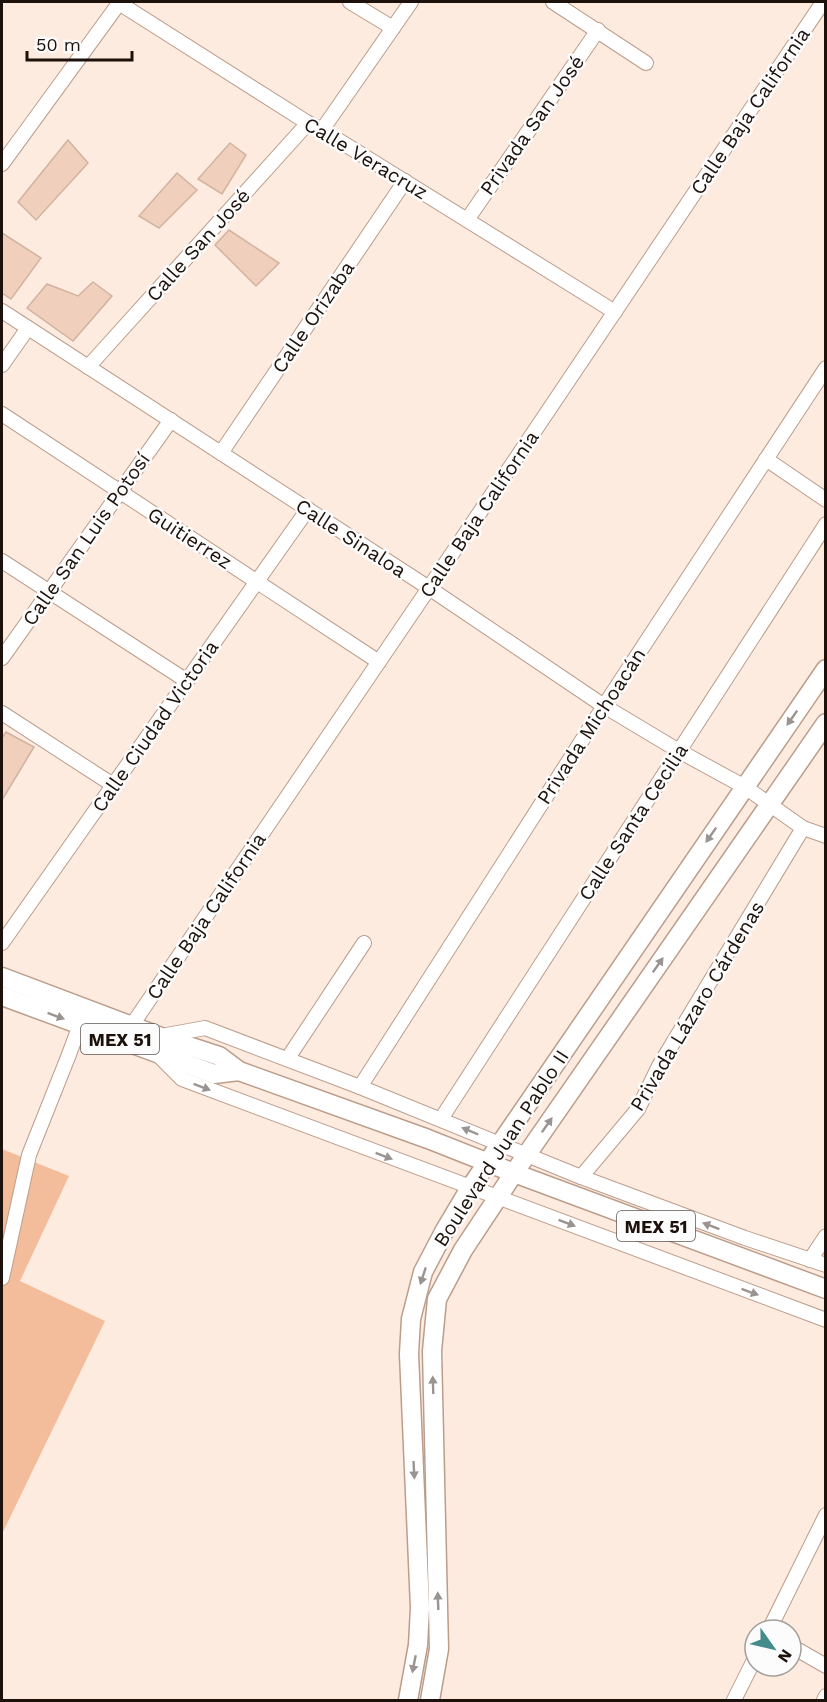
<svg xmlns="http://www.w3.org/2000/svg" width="827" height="1702" viewBox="0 0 827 1702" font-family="'Work Sans',sans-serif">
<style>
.green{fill:#f3bd9b}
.building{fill:#f0d0bd;stroke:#d2b3a0;stroke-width:1.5}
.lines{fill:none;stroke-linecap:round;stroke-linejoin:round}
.minor-casing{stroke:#bb9d8b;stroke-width:16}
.major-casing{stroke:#bb9d8b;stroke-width:21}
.minor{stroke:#fff;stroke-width:14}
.major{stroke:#fff;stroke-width:18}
.oneway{fill:#999491}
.labels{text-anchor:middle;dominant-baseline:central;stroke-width:5;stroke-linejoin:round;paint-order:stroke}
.shield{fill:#fcfcfc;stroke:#5f5853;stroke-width:1.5}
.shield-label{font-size:18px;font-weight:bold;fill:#1c110b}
.street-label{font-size:20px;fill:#1c110b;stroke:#fcfcfc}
</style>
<rect width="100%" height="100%" fill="#feebdf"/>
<path class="green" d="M2 1149 69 1176 20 1281 105 1321 2 1534Z"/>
<g class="building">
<path d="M68 140 88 163 36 220 18 202Z"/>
<path d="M230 143 246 155 222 194 198 179Z"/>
<path d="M177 173 197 190 159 228 139 216Z"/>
<path d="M229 230 279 263 256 286 215 245Z"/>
<path d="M2 233 41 258 11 299 2 293Z"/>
<path d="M93 282 112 296 73 341 27 308 47 284 78 296Z"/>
<path d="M6 732 34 747 2 800V738Z"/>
</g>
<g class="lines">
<g class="minor-casing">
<g id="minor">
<path d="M350 2 393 28"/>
<path d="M553 2 646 63"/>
<path d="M119 3 308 123 322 130 615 312"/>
<path d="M322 130 411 2"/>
<path d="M2 164 120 2"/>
<path d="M467 220 598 30"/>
<path d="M2 311 429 588 604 706 679 751 745 787 803 828 826 836"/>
<path d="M2 365 28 328"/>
<path d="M88 367 308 123"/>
<path d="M2 414 379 662"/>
<path d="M221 453 405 181"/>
<path d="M766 459 826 500"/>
<path d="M2 561 187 681"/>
<path d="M2 658 171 420"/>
<path d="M2 713 113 785"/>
<path d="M2 943 308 509"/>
<path d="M132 1025 429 588 823 2"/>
<path d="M161 1036 205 1028 360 1087 581 1177 745 1238 826 1265"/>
<path d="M157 1054 182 1079 826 1320"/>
<path d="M288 1058 364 943"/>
<path d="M360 1087 604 706 826 368"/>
<path d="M441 1119 826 524"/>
<path d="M581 1177 638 1109 659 1066 803 828"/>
<path d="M810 1260 826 1236"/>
<path d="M2 1278 29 1155 68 1057 80 1025"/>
<path d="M769 1630 826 1515"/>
<path d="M791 1646 826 1666"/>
<path d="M734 1700 755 1658"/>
<path d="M824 1700 826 1696"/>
</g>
</g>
<g class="major-casing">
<g id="major">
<path d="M2 977 161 1037 219 1056 239 1071 428 1139 514 1173 826 1289"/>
<path d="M2 996 214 1074 239 1071"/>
<path d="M408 1700 418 1645 420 1608 409 1354 411 1319 423 1272 445 1230 470 1188 826 669"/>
<path d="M430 1700 439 1649 432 1351 437 1299 463 1250 514 1173 826 723"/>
</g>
</g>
<use href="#minor" class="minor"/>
<use href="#major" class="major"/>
</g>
<defs><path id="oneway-solid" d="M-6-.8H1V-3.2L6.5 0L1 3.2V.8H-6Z" transform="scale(1.5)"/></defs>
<g class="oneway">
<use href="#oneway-solid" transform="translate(792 718) rotate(125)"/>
<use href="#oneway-solid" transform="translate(711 835) rotate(125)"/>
<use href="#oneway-solid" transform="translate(658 965) rotate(-55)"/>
<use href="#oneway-solid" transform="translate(56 1016) rotate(20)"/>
<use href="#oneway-solid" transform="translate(202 1087) rotate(21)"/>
<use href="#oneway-solid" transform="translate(547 1125) rotate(-55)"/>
<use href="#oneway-solid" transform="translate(470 1131) rotate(-157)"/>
<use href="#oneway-solid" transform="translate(384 1156) rotate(21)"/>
<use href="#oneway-solid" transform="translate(567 1223) rotate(21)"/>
<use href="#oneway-solid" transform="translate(711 1226) rotate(-159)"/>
<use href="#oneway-solid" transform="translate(423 1276) rotate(108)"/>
<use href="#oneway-solid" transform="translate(750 1292) rotate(20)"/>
<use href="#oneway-solid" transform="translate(433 1385) rotate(-92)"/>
<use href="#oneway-solid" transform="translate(414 1470) rotate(87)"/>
<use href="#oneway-solid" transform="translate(438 1601) rotate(-92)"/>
<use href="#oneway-solid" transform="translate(414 1664) rotate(101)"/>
</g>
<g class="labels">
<g class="shield">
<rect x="81" y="1024" width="78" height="30" rx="4.5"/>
<rect x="617" y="1211" width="78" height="30" rx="4.5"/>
</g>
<g class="shield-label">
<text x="120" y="1039">MEX 51</text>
<text x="656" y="1226">MEX 51</text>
</g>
<g class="street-label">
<text transform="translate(750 111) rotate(-56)">Calle Baja California</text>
<text transform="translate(532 125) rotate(-55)">Privada San José</text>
<text transform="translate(366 158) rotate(31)">Calle Veracruz</text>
<text transform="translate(198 245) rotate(-48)">Calle San José</text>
<text transform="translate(313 317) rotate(-56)">Calle Orizaba</text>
<text transform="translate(479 514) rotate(-56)">Calle Baja California</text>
<text transform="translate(190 538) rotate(33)">Guitierrez</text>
<text transform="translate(351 538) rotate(33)">Calle Sinaloa</text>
<text transform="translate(86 539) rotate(-55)">Calle San Luis Potosí</text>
<text transform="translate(155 726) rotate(-55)">Calle Ciudad Victoria</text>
<text transform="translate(591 726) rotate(-57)">Privada Michoacán</text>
<text transform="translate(633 822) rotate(-57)">Calle Santa Cecilia</text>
<text transform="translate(206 916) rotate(-56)">Calle Baja California</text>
<text transform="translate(697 1006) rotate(-59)">Privada Lázaro Cárdenas</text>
<text transform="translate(501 1148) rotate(-57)">Boulevard Juan Pablo II</text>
</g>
</g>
<rect width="827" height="1702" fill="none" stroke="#1c110b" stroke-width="6"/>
<g transform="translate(773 1648) rotate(124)"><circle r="28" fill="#fcfcfc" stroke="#a29e9c" stroke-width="1.5"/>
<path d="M0-4.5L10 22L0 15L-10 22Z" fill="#448c8b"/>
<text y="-9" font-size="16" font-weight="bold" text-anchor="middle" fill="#1c110b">N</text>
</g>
<path d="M27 51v9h105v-9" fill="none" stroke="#1c110b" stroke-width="3"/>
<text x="36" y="51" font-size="18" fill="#1c110b" stroke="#fcfcfc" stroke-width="4.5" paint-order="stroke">50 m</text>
</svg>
